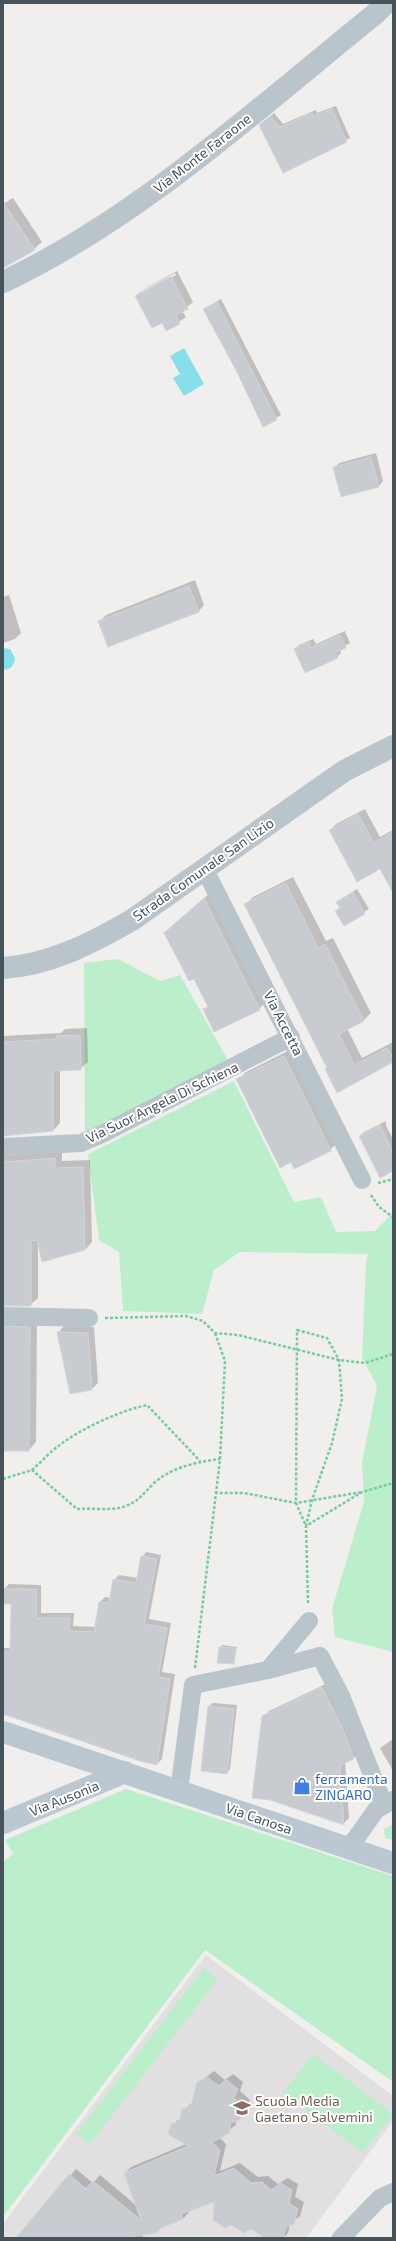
<svg xmlns="http://www.w3.org/2000/svg" width="396" height="2241" viewBox="0 0 396 2241" font-family="'Exo 2',sans-serif">
<style>
.education{fill:#e2dfe0}
.green{fill:#bbefcb}
.water{fill:#88dfec}
.shadow{fill:#0003;fill-rule:evenodd}
.building{fill:#c8ccd1;stroke:#d2d5da}
.lines{fill:none;stroke-linecap:round;stroke-linejoin:round}
.path{stroke:#73cd9a;stroke-width:2.5;stroke-dasharray:3 2;stroke-linecap:butt}
.minor{stroke:#b9c4cb;stroke-width:18}
.tertiary{stroke:#b9c4cb;stroke-width:22}
.secondary{stroke:#bbc8d2;stroke-width:22}
.labels{text-anchor:middle;dominant-baseline:central;stroke-width:4;stroke-linejoin:round;paint-order:stroke}
.street-label{font-size:14px;fill:#46535b;stroke:#fff}
.shop-label{font-size:14px;fill:#366cbe;stroke:#fff;text-anchor:start}
.education-label{font-size:14px;fill:#785e54;stroke:#fff;text-anchor:start}
</style>
<rect width="100%" height="100%" fill="#f1eeee"/>
<path class="education" d="M206 1955 393 2096V2121L306 2238H3V2224Z"/>
<g class="green">
<path d="M118 959 160 981 180 975 228 1060 88 1132 85 1129 84 963Z"/>
<path d="M234 1081 294 1202 321 1197 336 1232 375 1231 393 1213V1652L335 1637 332 1609 364 1502 362 1463 377 1386 362 1357 366 1262 368 1254 240 1252 214 1270 202 1314 123 1311 119 1252 99 1240 88 1154Z"/>
<path d="M126 1789 393 1876V2082L205 1950 3 2217V1862L13 1854 5 1840Z"/>
<path d="M393 1824V1840L385 1838 384 1829Z"/>
<path d="M204 1968 218 1979 90 2144 76 2134Z"/>
<path d="M313 2054 393 2114 363 2153 283 2093Z"/>
</g>
<g class="water">
<path d="M184 348 204 384 184 396 173 378 180 374 170 356Z"/>
<path d="M3 648 10 649 15 658C14 665 11 670 3 670Z"/>
</g>
<g class="shadow">
<path d="M336 106 350 138 284 172 264 122 274 113 283 124 316 110 317 113Z"/>
<path d="M13 198 42 242 34 249 3 267V204Z"/>
<path d="M177 271 193 302 182 311 186 317 167 330 162 321 136 296 142 290ZM175 273 176 275 141 293V291Z"/>
<path d="M221 299 281 415 263 426 237 370 204 309Z"/>
<path d="M376 453 383 481 379 486 342 496 335 468 339 463Z"/>
<path d="M195 580 204 605 198 612 100 621 106 615Z"/>
<path d="M9 595 21 633 15 639 3 643V597Z"/>
<path d="M345 631 350 643 340 649 341 653 337 657 295 649 299 645 313 639 316 644Z"/>
<path d="M365 809 380 837 393 830V872L380 868 330 830 336 824Z"/>
<path d="M293 877 326 941 333 938 371 1013 364 1020 347 1028 362 1058 393 1042V1061L338 1091 328 1067 245 905 253 897Z"/>
<path d="M357 889 369 909 344 925 337 911 341 907 338 902Z"/>
<path d="M212 891 267 1001 259 1009 204 1010 208 1006 174 925Z"/>
<path d="M87 1028 88 1062 80 1069 60 1070V1123L53 1131 3 1136V1036L61 1033 65 1029Z"/>
<path d="M292 1049 338 1142 330 1150 238 1080 246 1072Z"/>
<path d="M386 1121V1126L393 1139V1170L360 1136 364 1132Z"/>
<path d="M62 1152V1161L90 1160 92 1242 85 1250 38 1245V1298L30 1305H3V1156Z"/>
<path d="M3 1316 37 1320 36 1442 29 1450H3Z"/>
<path d="M64 1326 94 1327 98 1383 92 1389 58 1333Z"/>
<path d="M146 1552 161 1555 149 1619 171 1623 162 1672 175 1674 162 1759 157 1764 3 1713V1648H11L12 1604 4 1589 9 1584 41 1585V1613H74L73 1626 96 1627 100 1602 105 1597 111 1598 114 1580 119 1575 138 1578 142 1557Z"/>
<path d="M222 1645 237 1647 234 1663 218 1662Z"/>
<path d="M328 1683 359 1752 354 1758 345 1761 349 1818 343 1824 263 1716 269 1711Z"/>
<path d="M213 1703 237 1705 230 1769 227 1773 209 1706Z"/>
<path d="M393 1739V1771L380 1748Z"/>
<path d="M214 2071 225 2080 233 2074 243 2082 240 2091 250 2100 246 2112 236 2120V2125L219 2137 226 2144 220 2171 240 2163 258 2177 268 2176 278 2184 288 2178 298 2184 295 2197 304 2202 300 2216 290 2224 288 2233 283 2238H267L215 2200 188 2210 189 2212 183 2219 162 2227 156 2232 142 2234 143 2238H18L76 2169 93 2183 100 2175 137 2206 125 2173 131 2167 186 2144 172 2125 181 2118 183 2110 193 2102 198 2083Z"/>
</g>
<g class="building">
<path d="M332 109 347 142 283 173 259 125 270 116 280 127 312 113 314 116Z"/>
<path d="M3 202 35 250 3 268Z"/>
<path d="M171 276 188 309 176 315 180 324 166 331 162 323 152 328 135 296Z"/>
<path d="M217 302 277 420 263 427 236 370 203 309Z"/>
<path d="M371 457 379 487 341 497 333 467Z"/>
<path d="M189 586 199 612 108 647 98 621Z"/>
<path d="M340 635 346 648 335 652 338 658 305 673 294 649 309 642 311 648Z"/>
<path d="M358 814 374 843 393 832V893L380 869 357 882 329 830Z"/>
<path d="M286 883 318 948 325 944 364 1021 339 1034 354 1065 387 1048 393 1058V1062L337 1093 325 1069 327 1068 244 904Z"/>
<path d="M353 892 365 914 344 926 335 911 340 908 336 902Z"/>
<path d="M204 898 260 1010 214 1032 203 1009 208 1007 194 979 189 981 164 933Z"/>
<path d="M80 1035 81 1070 53 1071V1131L3 1136V1042L56 1039V1036Z"/>
<path d="M284 1056 331 1151 294 1169 291 1162 280 1168 236 1079Z"/>
<path d="M380 1125 393 1152V1171L380 1178 359 1136Z"/>
<path d="M55 1158V1168L83 1167 85 1250 42 1262 37 1240 31 1241V1306H3V1162Z"/>
<path d="M3 1326 30 1327 29 1451H3Z"/>
<path d="M57 1332 88 1333 92 1390 70 1394Z"/>
<path d="M141 1556 157 1559 144 1624 167 1628 158 1677 170 1679 157 1765 143 1762 3 1714V1652H10L11 1604H3V1589H37L36 1618H69V1631L94 1632 99 1602 109 1603 113 1579 136 1583Z"/>
<path d="M219 1647 236 1648 234 1664 217 1663Z"/>
<path d="M322 1687 342 1727 354 1759 340 1765 344 1825 270 1800 252 1798 262 1716Z"/>
<path d="M208 1706 234 1709 227 1774 201 1771Z"/>
<path d="M207 2077 219 2086 226 2080 238 2089 234 2098 244 2107 240 2120 230 2123V2133L212 2142 220 2150 214 2176 234 2168 251 2183 262 2182 271 2190 281 2183 292 2190 289 2203 298 2209 294 2224 286 2227 283 2238H265L251 2229 244 2233 231 2225 225 2228 213 2220 214 2202 181 2214 183 2219 154 2231 157 2233 135 2236 136 2238H16L69 2174 86 2189 93 2181 141 2220 124 2173 188 2146 168 2134 171 2124 179 2122 182 2109 191 2106 197 2082Z"/>
</g>
<g class="lines">
<g class="path">
<path d="M378 1183 393 1179"/>
<path d="M371 1195 379 1207 393 1217"/>
<path d="M105 1318 186 1316 203 1321 215 1333 238 1335 339 1360 365 1363 393 1354"/>
<path d="M297 1330 327 1338 339 1360 342 1399 332 1443 312 1500 306 1526 296 1503Z"/>
<path d="M215 1333 225 1361 220 1459 216 1493"/>
<path d="M32 1470C40 1463 48 1454 57 1447 80 1429 119 1411 147 1405L200 1461"/>
<path d="M3 1479 32 1470 77 1509C90 1508 115 1511 126 1506 139 1501 145 1492 154 1483 172 1467 197 1462 220 1459"/>
<path d="M308 1603 306 1526 362 1492 393 1483"/>
<path d="M195 1668 216 1493H244L296 1503 362 1492"/>
</g>
<g class="minor">
<path d="M204 868 362 1180"/>
<path d="M3 1147 81 1143 102 1134 291 1037"/>
<path d="M3 1316 89 1318"/>
<path d="M268 1670 320 1656 341 1696 384 1805"/>
<path d="M179 1791 193 1685 268 1670 309 1621"/>
<path d="M349 1848 376 1810 393 1800"/>
<path d="M341 2238 380 2198 393 2192"/>
</g>
<g class="tertiary">
<path d="M3 282C139 218 258 108 375 14L386 3"/>
<path d="M3 968C50 965 92 943 132 920L344 771 393 746"/>
</g>
<g class="secondary">
<path d="M3 1732 393 1863"/>
<path d="M3 1823 125 1772"/>
</g>
</g>
<defs>
<g id="shop-bare" transform="scale(1.38)"><path d="M-5-2.5h2.3a2.7 3.5 0 0 1 5.4 0H5L5.5 6h-11ZM-1.5-2.5h3a1.5 2.3 0 0 0-3 0Z" fill="#3f7fe0" stroke="#fff" stroke-width="2.5" paint-order="stroke"/></g>
<g id="school-bare" transform="scale(1.38)"><path d="M0-5L7-2L0 1L-7-2ZM-4 1L0 2.5L4 1V4Q0 6-4 4Z" fill="#8d6e63" stroke="#fff" stroke-width="2.5" paint-order="stroke"/></g>
</defs>
<g fill-rule="evenodd">
<use href="#shop-bare" x="302" y="1786"/>
<use href="#school-bare" x="242" y="2108"/>
</g>
<g class="labels">
<g class="street-label">
<text transform="translate(202 153) rotate(-38)">Via Monte Faraone</text>
<text transform="translate(203 869) rotate(-35)">Strada Comunale San Lizio</text>
<text transform="translate(284 1023) rotate(63)">Via Accetta</text>
<text transform="translate(162 1102) rotate(-26)">Via Suor Angela Di Schiena</text>
<text transform="translate(64 1798) rotate(-22)">Via Ausonia</text>
<text transform="translate(259 1818) rotate(19)">Via Canosa</text>
</g>
<g class="shop-label">
<text x="315" y="1778">ferramenta<tspan x="315" dy="16">ZINGARO</tspan></text>
</g>
<g class="education-label">
<text x="255" y="2100">Scuola Media<tspan x="255" dy="16">Gaetano Salvemini</tspan></text>
</g>
</g>
<rect width="396" height="2241" fill="none" stroke="#46535b" stroke-width="8"/>
</svg>
